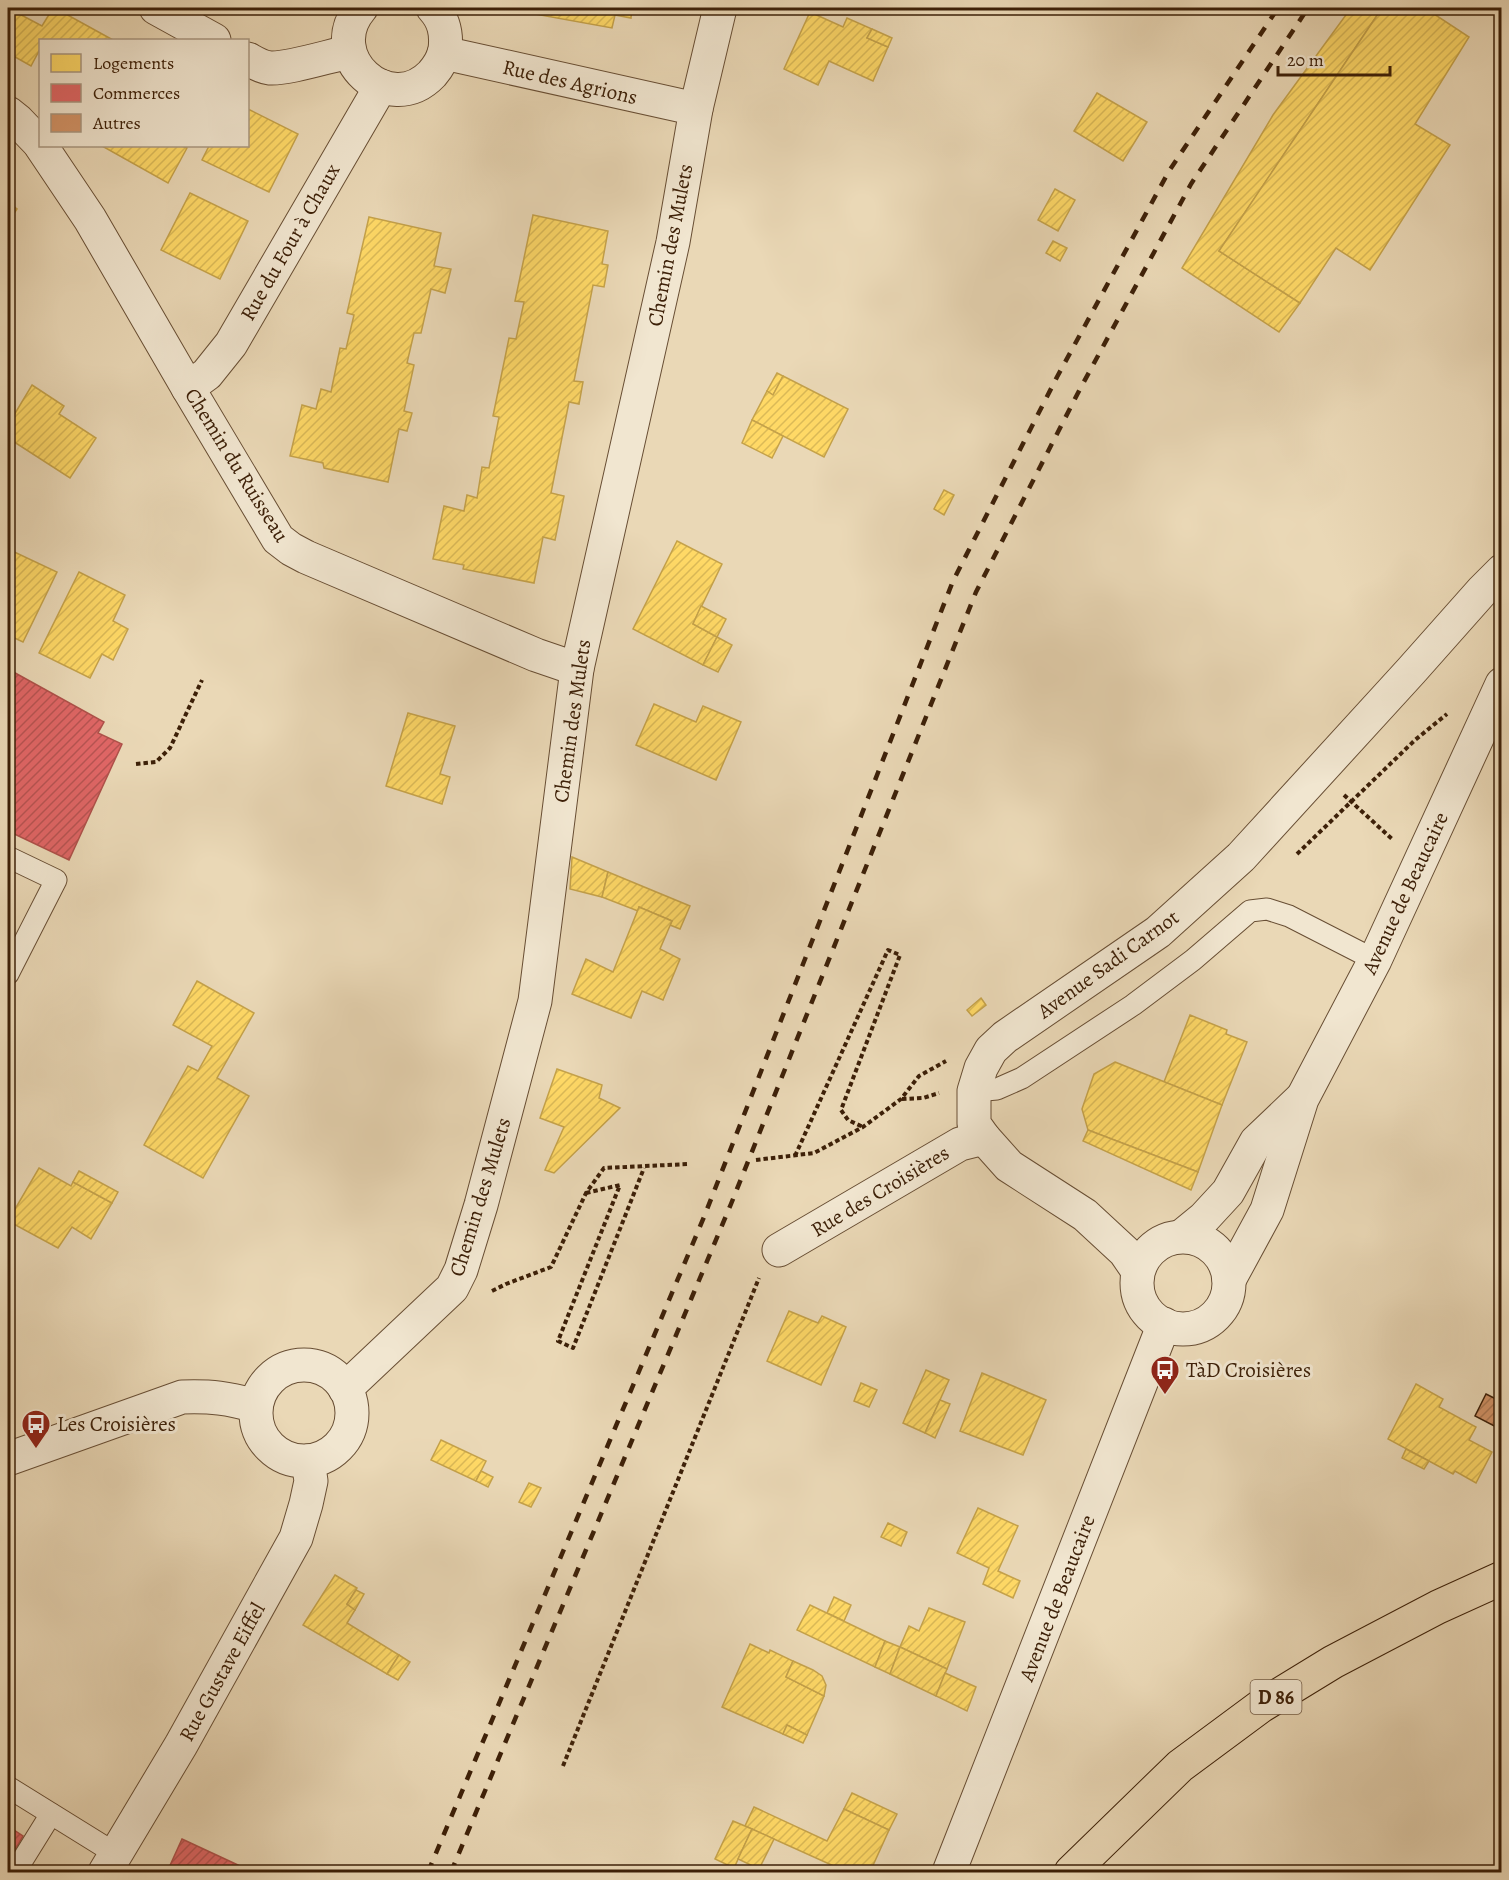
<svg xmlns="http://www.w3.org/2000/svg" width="1509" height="1880" viewBox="0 0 1509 1880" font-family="Alegreya,serif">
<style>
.homes{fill:url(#homes-hatch);stroke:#c5a24a;stroke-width:1.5}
.shops{fill:url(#shops-hatch);stroke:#af514a;stroke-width:1.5}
.building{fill:url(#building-hatch);stroke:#3d2008;stroke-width:1.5}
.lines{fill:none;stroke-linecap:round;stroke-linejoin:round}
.lane-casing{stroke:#684e34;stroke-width:23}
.street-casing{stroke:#684e34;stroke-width:35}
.primary-casing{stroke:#3d2008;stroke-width:35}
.path{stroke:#3d2008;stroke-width:4;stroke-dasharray:4.5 3;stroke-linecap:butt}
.lane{stroke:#f1e6d0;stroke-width:21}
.street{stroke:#f1e6d0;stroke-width:33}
.primary{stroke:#ead8b6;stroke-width:33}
.rail{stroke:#3d2008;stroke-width:4.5;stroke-dasharray:10 10;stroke-linecap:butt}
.labels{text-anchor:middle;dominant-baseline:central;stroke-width:6;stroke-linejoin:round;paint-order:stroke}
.shield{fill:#f1e6d0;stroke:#735b44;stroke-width:1.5}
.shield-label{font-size:20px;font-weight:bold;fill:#3d2008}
.street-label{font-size:21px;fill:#3d2008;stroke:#f1e6d0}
.poi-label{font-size:21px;fill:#3d2008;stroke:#f1e6d0;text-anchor:start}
</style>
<defs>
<pattern id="homes-hatch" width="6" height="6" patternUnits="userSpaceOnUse" patternTransform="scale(1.5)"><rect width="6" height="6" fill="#ffd966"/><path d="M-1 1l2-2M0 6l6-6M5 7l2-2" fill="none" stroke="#dbba57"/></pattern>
<pattern id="shops-hatch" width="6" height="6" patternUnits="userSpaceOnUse" patternTransform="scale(1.5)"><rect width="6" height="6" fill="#e06666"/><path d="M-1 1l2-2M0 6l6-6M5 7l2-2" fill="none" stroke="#b75452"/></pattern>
<pattern id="building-hatch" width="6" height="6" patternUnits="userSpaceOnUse" patternTransform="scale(1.5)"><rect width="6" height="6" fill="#d29367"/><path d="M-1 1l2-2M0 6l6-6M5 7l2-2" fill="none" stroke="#ac7853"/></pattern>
</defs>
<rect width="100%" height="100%" fill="#ead8b6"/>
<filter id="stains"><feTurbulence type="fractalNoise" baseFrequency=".00333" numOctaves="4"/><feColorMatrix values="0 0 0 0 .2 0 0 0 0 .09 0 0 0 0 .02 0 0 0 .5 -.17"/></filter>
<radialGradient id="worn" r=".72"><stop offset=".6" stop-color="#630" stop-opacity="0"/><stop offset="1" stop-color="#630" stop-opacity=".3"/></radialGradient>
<g class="homes">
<path d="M8 8 42 26 53 8H55L113 40H40V49L31 66 8 53Z"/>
<path d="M530 8H632L631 18 615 15 612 28 529 13Z"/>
<path d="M1351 8H1382L1219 251 1300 303 1279 332 1182 268 1273 115Z"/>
<path d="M1382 8H1425L1469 37 1415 124 1450 145 1370 270 1336 248 1300 303 1219 251Z"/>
<path d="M810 12 843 27 847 18 872 29 867 38 888 47 873 81 829 61 818 85 784 69Z"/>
<path d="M872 29 892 38 888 47 867 38Z"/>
<path d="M1097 93 1147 122 1123 161 1074 131Z"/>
<path d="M248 109 298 134 269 192 202 160 209 146H248Z"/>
<path d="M102 146H182L187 148 168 183Z"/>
<path d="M1055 189 1075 200 1058 231 1038 220Z"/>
<path d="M190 193 248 221 220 279 161 250Z"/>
<path d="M8 202 17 209 8 223Z"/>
<path d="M533 215 608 231 602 264 608 265 604 287 593 285 574 381 583 382 579 404 569 402 551 493 564 496 555 540 543 537 534 583 463 569 464 565 433 559 444 506 464 511 467 495 477 498 482 467 489 468 499 417 493 416 509 338 516 339 524 302 515 301Z"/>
<path d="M369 217 441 233 434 266 451 269 445 293 431 289 421 333H414L407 363 414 365 404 411 412 413 407 431 399 429 388 482 324 468 323 463 290 456 302 405 316 409 321 389 331 392 340 348 346 349 354 315 347 313Z"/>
<path d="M1053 241 1067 248 1060 261 1046 253Z"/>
<path d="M777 373 783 376 773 395 767 391Z"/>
<path d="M783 376 848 409 824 457 752 420 767 391 773 395Z"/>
<path d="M32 385 64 406 59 414 96 438 70 478 8 438V425Z"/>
<path d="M752 420 783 436 772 458 742 443Z"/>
<path d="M944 490 954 495 944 515 934 509Z"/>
<path d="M677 541 722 564 693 624 717 637 703 665 633 629Z"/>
<path d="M8 549 57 572 23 642 8 635Z"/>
<path d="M79 572 125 595 113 621 128 629 113 660 102 654 90 678 39 653Z"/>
<path d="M701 606 726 619 717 637 693 624Z"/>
<path d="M717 637 732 645 718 672 703 665Z"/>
<path d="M654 704 696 722 703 706 741 722 716 780 636 745Z"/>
<path d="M408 713 455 726 440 774 450 777 442 804 386 786Z"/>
<path d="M572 857 608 872 602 897 570 889Z"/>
<path d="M608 872 690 906 680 929 670 925 672 921 639 907 638 911 602 897Z"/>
<path d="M639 907 672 921 660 949 680 959 663 1000 642 991 631 1018 572 994 586 959 613 972Z"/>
<path d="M197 981 254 1013 217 1078 249 1096 203 1178 144 1145 188 1066 198 1071 212 1046 173 1025Z"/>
<path d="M981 998 986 1005 972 1016 967 1010Z"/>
<path d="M1190 1015 1227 1030 1226 1034 1247 1042 1222 1105 1164 1082Z"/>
<path d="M1115 1062 1222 1105 1198 1172 1088 1130 1082 1109 1094 1074Z"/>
<path d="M557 1069 602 1085 599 1098 620 1108 554 1173 545 1170 564 1127 540 1118Z"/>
<path d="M1088 1130 1198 1172 1191 1190 1083 1141Z"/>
<path d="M39 1168 71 1186 73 1182 112 1203 91 1239 72 1227 58 1248 8 1221Z"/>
<path d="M79 1171 118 1192 112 1203 73 1182Z"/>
<path d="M789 1311 818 1323 822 1316 846 1327 821 1385 767 1361Z"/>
<path d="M926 1370 949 1380 925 1433 903 1423Z"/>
<path d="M982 1373 1046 1400 1023 1455 960 1431Z"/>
<path d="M861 1383 877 1390 869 1407 854 1401Z"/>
<path d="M1416 1384 1443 1399 1439 1407 1476 1427 1469 1440 1492 1452 1476 1483 1455 1471 1453 1474 1388 1439Z"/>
<path d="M940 1400 950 1404 935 1438 925 1433Z"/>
<path d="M441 1440 486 1461 476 1481 431 1460Z"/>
<path d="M1406 1449 1429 1461 1424 1469 1402 1458Z"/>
<path d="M481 1471 493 1477 488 1487 476 1481Z"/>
<path d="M529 1483 541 1488 531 1507 519 1502Z"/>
<path d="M978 1508 1018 1526 998 1571 1020 1581 1013 1598 983 1584 989 1568 957 1553Z"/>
<path d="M888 1523 907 1532 901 1546 881 1537Z"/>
<path d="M335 1575 357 1588 347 1604 355 1610 347 1623 399 1655 387 1674 303 1625Z"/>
<path d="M356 1590 364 1594 355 1610 347 1604Z"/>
<path d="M834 1597 851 1605 844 1621 827 1613Z"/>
<path d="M810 1605 885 1641 875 1667 797 1630Z"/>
<path d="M929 1608 965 1622 947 1669 900 1647 909 1626 919 1631Z"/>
<path d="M885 1641 900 1647 890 1674 875 1667Z"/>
<path d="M750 1644 769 1653 770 1650 793 1661 786 1677 824 1696 807 1735 787 1725 783 1734 722 1707Z"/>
<path d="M900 1647 947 1669 936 1696 890 1674Z"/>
<path d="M399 1655 410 1662 398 1680 387 1674Z"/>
<path d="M793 1661 813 1670 822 1676 826 1685 824 1696 786 1677Z"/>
<path d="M945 1673 976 1687 967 1711 936 1696Z"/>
<path d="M787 1725 807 1735 803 1743 783 1734Z"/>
<path d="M852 1793 897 1814 889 1830 844 1809Z"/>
<path d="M754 1807 827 1841 844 1809 889 1830 870 1872H847L745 1826Z"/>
<path d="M733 1821 752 1829 734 1868 715 1859Z"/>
<path d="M752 1829 774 1839 759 1869 738 1859Z"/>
</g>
<g class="shops">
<path d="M8 669 104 722 98 733 122 744 69 860 8 831Z"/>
<path d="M8 1826 23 1836 8 1862Z"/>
<path d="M182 1839 253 1872H167Z"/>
</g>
<path class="building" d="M1486 1394 1502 1402V1430L1475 1416Z"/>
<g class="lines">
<g class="lane-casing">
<g id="lane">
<path d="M8 857 56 880 8 974"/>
<path d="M974 1091 997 1089 1022 1078 1133 1005 1193 960 1250 911 1267 909 1289 916 1375 960"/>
<path d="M8 1787 116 1854"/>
<path d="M15 1872 51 1814"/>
</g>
</g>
<g class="street-casing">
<g id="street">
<path d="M156 8 214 40"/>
<path d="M361 8C320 56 389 119 432 74 438 67 443 59 445 50 447 33 444 20 433 8"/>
<path d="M444 53 696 109"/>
<path d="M248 59C255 63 261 67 270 68 288 69 329 56 349 52"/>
<path d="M8 113 18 121 40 144"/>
<path d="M41 146 90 219 188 388 278 539 291 549 306 557 536 655 577 669"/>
<path d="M188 388 207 374 231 344 381 86"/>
<path d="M1182 1236 1204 1218 1228 1192 1256 1142 1300 1100"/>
<circle cx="1183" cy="1283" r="46"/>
<path d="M779 1250 960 1144 984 1138"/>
<path d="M1138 1271 1125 1252 1085 1215 1009 1166 984 1138 974 1124V1091L981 1068 991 1050 1005 1037 1158 932 1241 857 1411 671 1482 591 1502 571"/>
<path d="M1229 1280 1267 1210 1302 1099 1375 960 1502 684"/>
<circle cx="304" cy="1413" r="48"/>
<path d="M345 1389 452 1288 461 1270 481 1205 535 1001 577 669 673 242 696 109 720 8"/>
<path d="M8 1459 182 1397C211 1396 228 1398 256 1406"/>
<path d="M105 1872 181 1745 296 1538 306 1504 311 1481 308 1461"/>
<path d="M949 1872 1164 1324"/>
</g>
</g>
<g class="primary-casing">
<path id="primary" d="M1071 1872 1180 1766 1261 1706 1333 1662 1438 1607 1502 1578"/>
</g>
<g class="path">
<path d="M136 764 156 762 170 748 202 680"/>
<path d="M1344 795 1392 839"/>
<path d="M1297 854 1415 740 1447 714"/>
<path d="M902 1099 923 1098 939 1093"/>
<path d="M795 1156 888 950 900 955 841 1110 848 1120 863 1127"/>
<path d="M756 1160 814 1153 863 1127 901 1099 919 1076 946 1061"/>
<path d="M586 1193 620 1185 558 1341 573 1348 644 1168"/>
<path d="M492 1291 506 1284 551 1267 586 1193 604 1168 689 1164"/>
<path d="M563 1766 759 1278"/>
</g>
<use href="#lane" class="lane"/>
<use href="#street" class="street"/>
<use href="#primary" class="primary"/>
<g class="rail">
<path d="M428 1872 704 1217 953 581 1057 377 1169 171 1278 8"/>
<path d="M451 1872 731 1204 976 592 1080 389 1191 184 1308 8"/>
</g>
</g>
<defs>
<g id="bus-pin" transform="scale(1.5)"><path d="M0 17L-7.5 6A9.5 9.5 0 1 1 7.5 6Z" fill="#8f2418" stroke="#f1e6d0"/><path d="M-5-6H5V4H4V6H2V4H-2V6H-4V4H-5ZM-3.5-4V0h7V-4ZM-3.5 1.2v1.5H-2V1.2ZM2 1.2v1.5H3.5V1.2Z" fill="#fff"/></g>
</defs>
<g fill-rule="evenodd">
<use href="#bus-pin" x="1165" y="1370"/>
<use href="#bus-pin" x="36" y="1424"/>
</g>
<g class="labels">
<rect class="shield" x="1250.5" y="1680" width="51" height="34" rx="4.5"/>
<g class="shield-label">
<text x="1276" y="1697">D 86</text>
</g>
<g class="street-label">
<text transform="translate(570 82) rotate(13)">Rue des Agrions</text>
<text transform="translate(290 242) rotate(-60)">Rue du Four à Chaux</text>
<text transform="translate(670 245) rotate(-79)">Chemin des Mulets</text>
<text transform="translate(237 465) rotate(58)">Chemin du Ruisseau</text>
<text transform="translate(572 721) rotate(-82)">Chemin des Mulets</text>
<text transform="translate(1405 893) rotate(-65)">Avenue de Beaucaire</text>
<text transform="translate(1108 964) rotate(-36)">Avenue Sadi Carnot</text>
<text transform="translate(880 1191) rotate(-31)">Rue des Croisières</text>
<text transform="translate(480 1197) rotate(-73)">Chemin des Mulets</text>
<text transform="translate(1057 1598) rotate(-69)">Avenue de Beaucaire</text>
<text transform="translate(222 1672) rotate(-61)">Rue Gustave Eiffel</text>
</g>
<g class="poi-label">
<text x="1186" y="1370">TàD Croisières</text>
<text x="57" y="1424">Les Croisières</text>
</g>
</g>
<rect width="1509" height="1880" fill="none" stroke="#ead8b6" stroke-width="30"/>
<rect x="9" y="9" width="1491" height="1862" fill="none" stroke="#3d2008" stroke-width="3"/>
<rect x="15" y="15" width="1479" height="1850" fill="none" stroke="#3d2008" stroke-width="1.5"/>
<rect x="39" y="39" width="210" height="108" fill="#f1e6d0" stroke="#a99780" stroke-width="1.5"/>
<rect x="51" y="54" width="30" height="18" fill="#ffd966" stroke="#a99780" stroke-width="1.5"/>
<text x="93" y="69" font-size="18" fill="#3d2008">Logements</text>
<rect x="51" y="84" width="30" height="18" fill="#e06666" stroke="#a99780" stroke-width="1.5"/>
<text x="93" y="99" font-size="18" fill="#3d2008">Commerces</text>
<rect x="51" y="114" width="30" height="18" fill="#d29367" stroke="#a99780" stroke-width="1.5"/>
<text x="93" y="129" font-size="18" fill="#3d2008">Autres</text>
<path d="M1278 66v9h112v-9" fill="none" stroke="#3d2008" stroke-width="3"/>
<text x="1287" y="66" font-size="18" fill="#3d2008" stroke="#f1e6d0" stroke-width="4.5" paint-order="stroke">20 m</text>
<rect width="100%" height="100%" filter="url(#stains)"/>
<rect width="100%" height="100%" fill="url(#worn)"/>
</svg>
